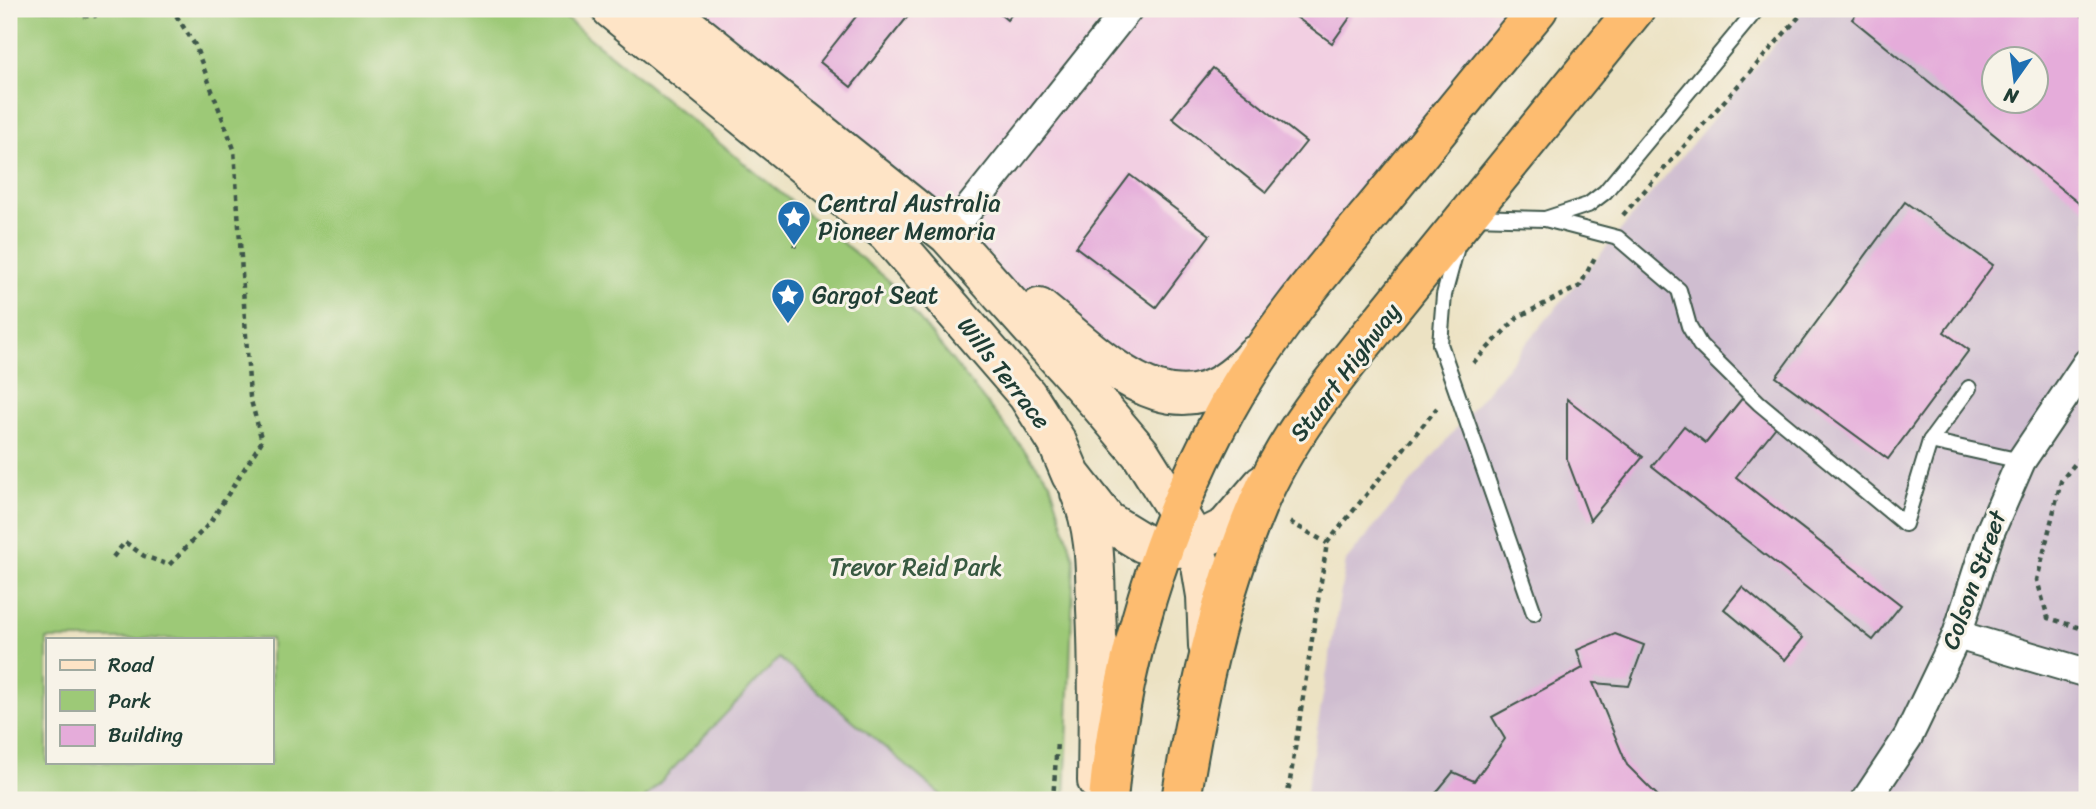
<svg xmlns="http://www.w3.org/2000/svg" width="2096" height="809" viewBox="0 0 2096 809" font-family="Sriracha,sans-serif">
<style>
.built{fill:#f2cfe2}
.industrial{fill:#cfbdd0;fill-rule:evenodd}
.green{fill:#9dc977;stroke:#5e8356;stroke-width:2;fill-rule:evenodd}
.building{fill:#e5acda;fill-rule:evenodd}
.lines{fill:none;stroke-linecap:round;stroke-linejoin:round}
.lane-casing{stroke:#3e5649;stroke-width:18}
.street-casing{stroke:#3e5649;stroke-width:32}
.secondary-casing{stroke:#3e5649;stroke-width:42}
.highway-casing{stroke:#3e5649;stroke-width:42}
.path{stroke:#3e5649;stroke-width:4.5;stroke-dasharray:5 5;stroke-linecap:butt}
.lane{stroke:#fff;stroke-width:14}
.street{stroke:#fff;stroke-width:28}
.secondary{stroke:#fee4c6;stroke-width:38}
.highway{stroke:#fdbc70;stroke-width:38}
.labels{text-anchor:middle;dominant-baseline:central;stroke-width:6;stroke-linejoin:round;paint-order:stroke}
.poi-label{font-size:24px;fill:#1f3d34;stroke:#f7f3e8;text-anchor:start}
.street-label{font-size:24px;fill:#1f3d34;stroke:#f7f3e8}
.park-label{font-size:24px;fill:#385941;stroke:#f7f3e8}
</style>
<rect width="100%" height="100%" fill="#f7f3e8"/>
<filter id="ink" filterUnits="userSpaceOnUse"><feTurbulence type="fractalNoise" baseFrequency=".0143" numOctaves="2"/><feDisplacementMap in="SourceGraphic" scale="14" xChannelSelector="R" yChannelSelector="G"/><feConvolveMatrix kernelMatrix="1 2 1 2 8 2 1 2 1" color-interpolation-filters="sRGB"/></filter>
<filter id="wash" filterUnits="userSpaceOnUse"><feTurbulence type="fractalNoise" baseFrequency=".00686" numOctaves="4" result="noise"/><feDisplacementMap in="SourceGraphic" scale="28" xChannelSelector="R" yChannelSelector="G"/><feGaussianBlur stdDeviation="1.57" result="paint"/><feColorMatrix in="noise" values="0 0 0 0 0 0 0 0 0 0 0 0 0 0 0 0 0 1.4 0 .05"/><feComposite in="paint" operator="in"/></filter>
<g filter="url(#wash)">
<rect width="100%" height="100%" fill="#ece2c3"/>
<path class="built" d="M666 9H1538L1239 374 1122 375Z"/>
<g class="industrial">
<path d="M1804 9H2087V800H1305L1346 561ZM1994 60H2036V102H1994Z"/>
<path d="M779 658 947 800H643Z"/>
</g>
<path class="green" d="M9 9H554L887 279 1050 482 1074 559 1065 800H947L779 658 643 800H9ZM47 639H271V762H47Z"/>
<g id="blocks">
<g class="building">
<path d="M862 9H914L851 87 820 62Z"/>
<path d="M994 9H1016L1007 20Z"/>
<path d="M1285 9H1356L1332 43Z"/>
<path d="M1860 9H2073L2087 20V210L1852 19ZM1994 60H2036V102H1994Z"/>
<path d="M1213 68 1306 142 1266 192 1172 118Z"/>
<path d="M1130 175 1210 235 1156 307 1076 247Z"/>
<path d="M1905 202 1993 265 1944 332 1969 350 1888 459 1776 377Z"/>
<path d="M1744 396 1779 423 1736 477 1901 605 1873 640 1652 466 1684 426 1706 443Z"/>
<path d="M1567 399 1643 457 1590 520 1567 459Z"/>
<path d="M1742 587 1803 638 1785 660 1724 609Z"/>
<path d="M1615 634 1644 645 1629 686 1593 683 1627 765 1662 800H1430L1453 772 1474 781 1505 739 1492 717 1583 668 1577 650Z"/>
</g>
</g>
</g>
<g filter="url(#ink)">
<use href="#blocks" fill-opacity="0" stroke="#3e5649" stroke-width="2"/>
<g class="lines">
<g class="lane-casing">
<g id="lane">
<path d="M1473 217 1545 219 1618 238 1679 290 1689 326 1700 345 1759 403 1905 524 1930 441"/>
<path d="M1545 219 1588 205 1605 192 1757 9"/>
<path d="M1457 247 1444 295 1440 344 1534 613"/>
<path d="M1969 388 1930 441 2021 461"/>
</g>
</g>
<g class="street-casing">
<g id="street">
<path d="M948 235 1128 9"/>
<path d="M1957 635 2087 673"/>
<path d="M1866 800 1908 737 1957 635 1990 532 2021 461 2087 363"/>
</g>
</g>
<g class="secondary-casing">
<g id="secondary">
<path d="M611 9 887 233 1027 395 1057 442 1071 475 1107 521 1143 543 1164 549 1177 548 1194 543 1226 527 1262 485"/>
<path d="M666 9 948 235 1098 403 1141 454 1188 529 1201 566 1206 596 1208 646"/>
<path d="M1039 308C1107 362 1178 445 1255 355"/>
<path d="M1080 493C1096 529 1095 570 1096 609 1099 666 1098 723 1097 781"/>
</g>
</g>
<g class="highway-casing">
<g id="highway">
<path d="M1108 800C1120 665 1161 527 1227 408 1267 336 1321 272 1374 209 1429 142 1483 75 1538 9"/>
<path d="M1181 800C1197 700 1218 599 1258 504 1292 423 1354 356 1408 288 1484 195 1559 102 1635 9"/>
</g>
</g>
<g class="path">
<path d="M65 9 82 16H95L94 9"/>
<path d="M9 85V87"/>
<path d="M1623 215 1806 9"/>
<path d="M794 247 809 217"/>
<path d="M1473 363 1518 317 1580 286 1595 257"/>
<path d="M2087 449 2061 481 2037 580 2048 618 2087 630"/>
<path d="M1290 522 1327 543"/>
<path d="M113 557 125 542 144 556 169 565 209 524 262 441 250 397 234 149 195 45 172 9"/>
<path d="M1053 800 1057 742"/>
<path d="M1287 800 1327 543 1437 408"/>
</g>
<use href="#lane" class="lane"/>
<use href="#street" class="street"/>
<use href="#secondary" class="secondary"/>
<use href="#highway" class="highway"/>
</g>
</g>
<defs>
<g id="sight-pin" transform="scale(1.75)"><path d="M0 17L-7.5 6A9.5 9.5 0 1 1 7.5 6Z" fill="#1f6fb2" stroke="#f7f3e8"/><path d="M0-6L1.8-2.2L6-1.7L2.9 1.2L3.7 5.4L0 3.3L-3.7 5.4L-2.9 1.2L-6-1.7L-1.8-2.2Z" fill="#fff"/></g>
</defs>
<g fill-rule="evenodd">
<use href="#sight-pin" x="794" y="217"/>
<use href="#sight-pin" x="788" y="295"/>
</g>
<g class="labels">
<g class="poi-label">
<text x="818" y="203">Central Australia<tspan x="818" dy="28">Pioneer Memoria</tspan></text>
<text x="812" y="295">Gargot Seat</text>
</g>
<g class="street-label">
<text transform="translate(1345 372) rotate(-53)">Stuart Highway</text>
<text transform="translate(1004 373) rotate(52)">Wills Terrace</text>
<text transform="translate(1974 580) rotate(-70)">Colson Street</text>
</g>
<g class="park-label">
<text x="916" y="567">Trevor Reid Park</text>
</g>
</g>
<rect width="2096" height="809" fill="none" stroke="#f7f3e8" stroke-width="35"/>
<rect x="46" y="638" width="228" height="126" fill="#f7f3e8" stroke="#a1aaa0" stroke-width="2"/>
<rect x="60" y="660" width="35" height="10" fill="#fee4c6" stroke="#a1aaa0" stroke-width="2"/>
<text x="108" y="672" font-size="21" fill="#1f3d34">Road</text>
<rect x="60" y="690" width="35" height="21" fill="#9dc977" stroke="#a1aaa0" stroke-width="2"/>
<text x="108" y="708" font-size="21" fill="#1f3d34">Park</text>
<rect x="60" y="725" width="35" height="21" fill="#e5acda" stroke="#a1aaa0" stroke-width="2"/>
<text x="108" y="742" font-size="21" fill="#1f3d34">Building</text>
<g transform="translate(2015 80) rotate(194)"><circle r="33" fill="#f7f3e8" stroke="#a1aaa0" stroke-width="2"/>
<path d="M0-5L12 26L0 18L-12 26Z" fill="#1f6fb2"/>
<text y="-10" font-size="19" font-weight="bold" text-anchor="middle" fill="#1f3d34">N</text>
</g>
</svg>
